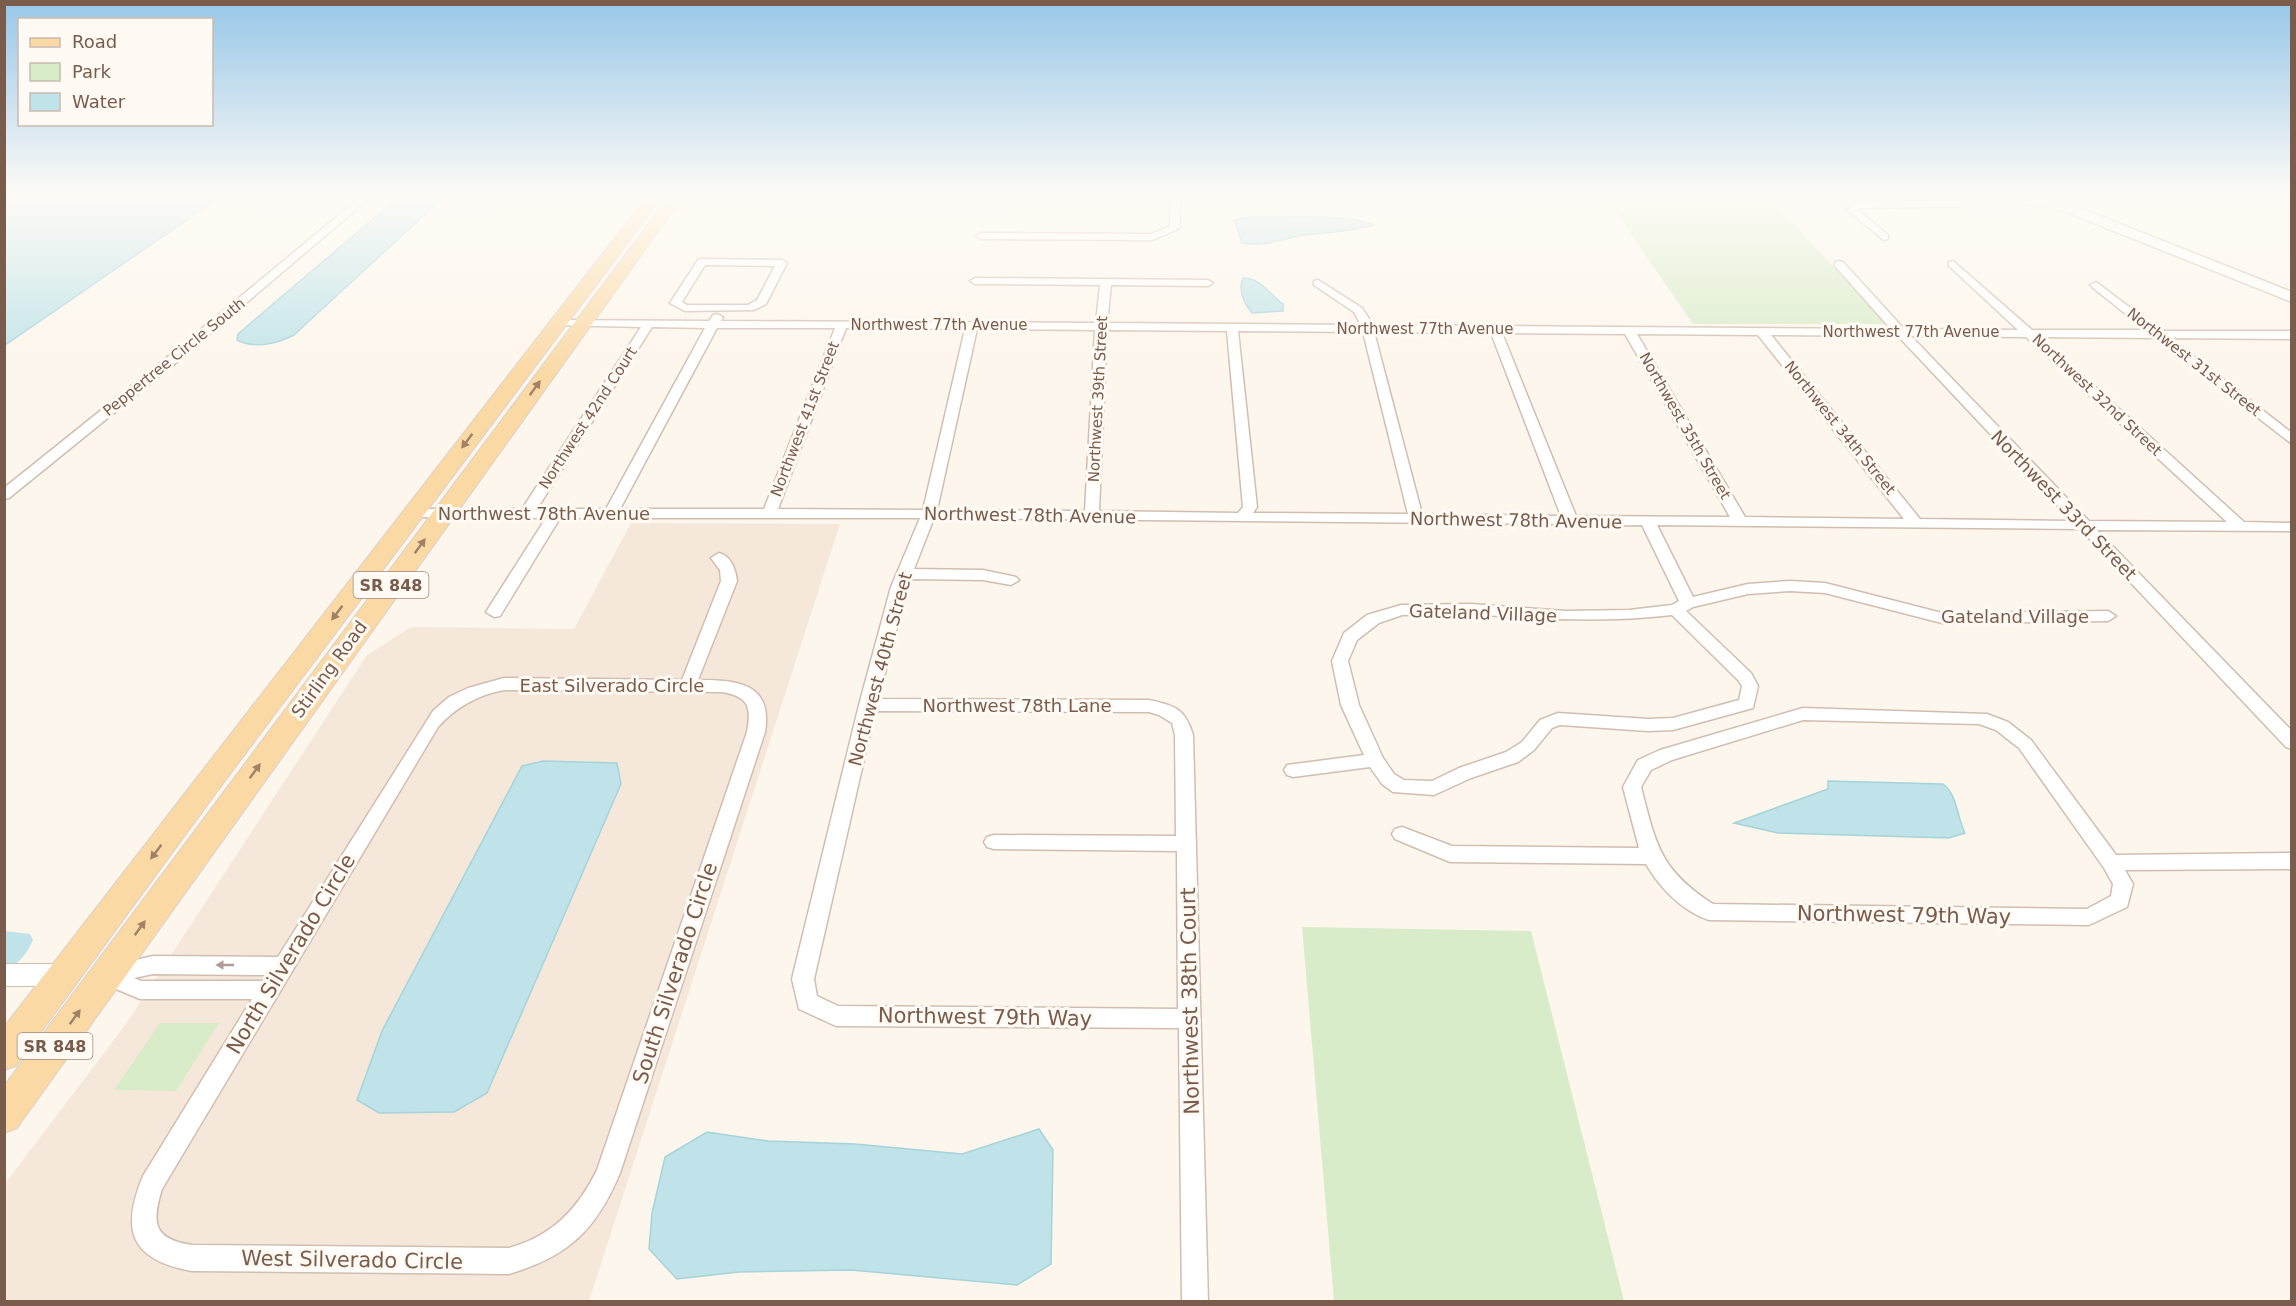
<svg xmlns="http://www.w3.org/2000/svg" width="2296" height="1306" viewBox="0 0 2296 1306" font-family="'DejaVu Sans',sans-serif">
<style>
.residential{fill:#f5e8da}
.green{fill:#d8ecc9}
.water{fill:#bfe3e8;stroke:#a5d3da;stroke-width:1.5}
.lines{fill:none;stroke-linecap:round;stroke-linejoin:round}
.canal{fill:#bfe3e8;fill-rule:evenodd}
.minor-casing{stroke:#d1beb0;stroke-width:3}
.tertiary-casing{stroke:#d1beb0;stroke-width:2}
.secondary-casing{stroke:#d6c0b0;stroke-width:3}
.primary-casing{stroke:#dad1cd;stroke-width:2}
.minor{fill:#fff;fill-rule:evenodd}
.tertiary{fill:#fff;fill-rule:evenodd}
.secondary{fill:#fff;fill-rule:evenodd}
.primary{fill:#fbd9a5;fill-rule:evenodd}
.oneway{fill:#a18267}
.oneway2{fill:#af9d94}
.labels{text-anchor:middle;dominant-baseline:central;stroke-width:6;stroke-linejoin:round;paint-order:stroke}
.far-street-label{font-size:15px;fill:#7a5c4d;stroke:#fffaf3}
.shield{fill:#fffaf3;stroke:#a28b7f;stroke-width:1.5}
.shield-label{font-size:16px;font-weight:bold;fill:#7a5c4d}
.street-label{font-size:18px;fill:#7a5c4d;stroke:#fffaf3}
.near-street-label{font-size:21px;fill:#7a5c4d;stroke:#fffaf3}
</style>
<rect width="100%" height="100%" fill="#fdf6ec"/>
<path class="residential" d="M631 523 840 524 589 1301H5L4 1185 126 1024 367 655 411 627 574 629Z"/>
<g class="green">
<path d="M1604 195H1825L1831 201 1773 202 1887 324H1693Z"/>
<path d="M1302 927 1531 931 1624 1301H1334Z"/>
<path d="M160 1023H219L176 1091 114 1090Z"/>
</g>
<g class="water">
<path d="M5 195H216V200L5 345Z"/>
<path d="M401 195H446L294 335C277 344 254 349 237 340L238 334Z"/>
<path d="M1247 217C1276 218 1351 213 1374 225 1351 231 1329 233 1305 235 1284 238 1262 248 1242 243L1234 220Z"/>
<path d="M1243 278C1260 277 1270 295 1283 304V311L1252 313C1244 303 1238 290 1243 278Z"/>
<path d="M543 761 617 763 621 784 487 1093 454 1112 379 1113 357 1100 382 1031 522 766Z"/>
<path d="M1828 781 1943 784C1957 794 1957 817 1965 833L1949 838 1778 833 1734 823 1828 789Z"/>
<path d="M1039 1129 1053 1150 1051 1264 1017 1285 851 1270 739 1272 677 1279 649 1249 652 1213 665 1157 707 1132 768 1141 855 1144 962 1154Z"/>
</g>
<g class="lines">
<path class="canal" d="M4 931 30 934 33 940C28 951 18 968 4 967Z"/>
<g class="minor-casing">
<g id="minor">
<path d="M363 195H373L178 361 9 498 4 499V488L170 355Z"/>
<path d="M671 195H1175L1180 198V228L1152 240 981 239 976 236 981 233 1151 234 1170 226V201L676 198Z"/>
<path d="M2056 200 2061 203 2059 205 1860 208 1858 210 1888 235V239L1884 240 1847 210 1857 202Z"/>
<path d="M702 259 782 260 787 263 766 304 754 310 685 311 670 303 698 260ZM705 265 775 266 757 300 748 305H687L682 302Z"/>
<path d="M1839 261 1843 262 1904 329 2018 330 1949 266V262L1953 261 2032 330H2146L2092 287 2090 285 2096 282 2161 331H2292V339L2170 338 2292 433V444L2155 338 2040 337 2244 522 2292 523V531L2097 530 2292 731V749L2286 747 2080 529 1657 525 1693 597 1748 584 1790 581 1825 583 1942 613 2108 611 2116 616 2108 621 1942 623 1825 593 1790 591 1748 594 1693 607 1686 611 1751 673 1758 686 1753 708 1673 730 1648 731 1560 725 1552 728 1534 750 1518 762 1471 778 1434 795 1393 792 1382 784 1370 767 1293 777 1287 775 1284 770 1287 765 1364 755 1341 705 1332 661 1344 633 1367 615 1401 605 1471 604 1566 611 1629 610 1672 605 1679 601 1642 525 1571 526 1565 524 934 518 914 569 983 570 1016 577 1019 580 1011 585 983 580 910 579 878 699 1149 700C1175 706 1185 708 1193 735L1208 1302H1182L1179 1028 836 1026 799 1009 792 979 859 705 891 587 920 518H560L500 616 494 617 486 612 546 518 413 517 406 513 413 509H522L641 327 554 325V321L558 320 709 321 713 315 717 314 723 317 721 321 1096 323 1100 285 975 284 970 281 975 278 1208 280 1213 283 1208 286 1111 285 1107 323 1361 325 1354 312 1314 285V281L1318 280 1362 308 1373 325 1891 329 1835 266V262ZM652 327 705 328 606 509H537ZM717 328H835L764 509H620ZM846 328 965 329 923 510 778 509ZM977 329 1095 330 1085 511 937 510ZM1107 330 1227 331 1243 507 1238 513 1099 511ZM1238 331 1363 332 1408 514 1253 513 1257 507ZM1374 332 1491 333 1561 516 1422 514ZM1502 333 1625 334 1730 517 1576 516ZM1637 334 1758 335 1904 519 1745 517ZM1771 335 1898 336 2072 521 1920 519ZM1911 336 2026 337 2227 522 2089 521ZM1471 614C1539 619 1604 623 1672 615L1738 680 1742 686 1739 700 1673 718 1648 719 1558 713 1540 720 1522 742 1506 752 1459 768 1432 781 1404 780 1394 774 1383 758 1359 705 1348 661 1357 640 1379 623 1402 615ZM875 711 1149 712 1159 715 1172 723 1175 735 1176 836 994 835 987 837 984 842 987 847 994 849 1177 851 1178 1009 838 1006 817 996 814 979Z"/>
<path d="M719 553C731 556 736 570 737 581L698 680C737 680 773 683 765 732L620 1173C596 1230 569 1256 509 1274L192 1271C131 1260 120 1231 143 1176L252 999H140L97 981 94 975 97 969 153 956 278 957 433 711 449 697 468 688 504 678 682 680 721 581 720 570 711 558ZM504 690 721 692C748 696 752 706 747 732L597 1170C578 1209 552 1236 509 1248L192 1245C154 1239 151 1224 162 1189L438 727C456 707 477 695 504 690ZM153 974 268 975 264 981H141L134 978Z"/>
<path d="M1803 708 1987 714 2008 722 2031 740 2116 855 2292 853V869L2125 870 2133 884 2127 907 2089 925 1709 920C1682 911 1660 888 1646 864L1450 862 1395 839 1392 834 1395 829 1402 827 1452 846 1639 848 1623 787 1638 760 1660 750ZM1803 720 1979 724 1996 730 2019 748 2104 868 2113 884 2111 896 2087 909 1713 904C1660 870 1656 845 1641 787L1651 770 1672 760Z"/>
</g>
</g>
<g class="tertiary-casing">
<path id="tertiary" d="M4 964H64L73 967 77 975 73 983 64 986H4Z"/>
</g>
<g class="secondary-casing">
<path id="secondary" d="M2029 195H2047L2292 292V302L2031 198Z"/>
</g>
<g class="primary-casing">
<g id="primary">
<path d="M648 195H660L662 197 224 782 16 1066 4 1070V1027Z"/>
<path d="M670 195H684L17 1128 4 1133V1086Z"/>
</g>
</g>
<use href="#minor" class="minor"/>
<use href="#tertiary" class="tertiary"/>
<use href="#secondary" class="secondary"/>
<use href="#primary" class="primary"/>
</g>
<defs><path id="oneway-solid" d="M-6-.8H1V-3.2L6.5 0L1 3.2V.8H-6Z" transform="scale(1.5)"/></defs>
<g class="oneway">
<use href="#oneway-solid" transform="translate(535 388) rotate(-54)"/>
<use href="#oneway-solid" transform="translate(467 441) rotate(127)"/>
<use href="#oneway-solid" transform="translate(420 546) rotate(-54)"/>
<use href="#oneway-solid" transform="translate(337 613) rotate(127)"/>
<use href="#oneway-solid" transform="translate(255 771) rotate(-54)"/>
<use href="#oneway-solid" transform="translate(156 852) rotate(127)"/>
<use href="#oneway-solid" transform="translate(140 928) rotate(-54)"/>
<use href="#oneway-solid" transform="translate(75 1017) rotate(-54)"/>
</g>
<use class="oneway2" href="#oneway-solid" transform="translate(225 965) rotate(-180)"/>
<linearGradient id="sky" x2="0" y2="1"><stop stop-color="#97c7e8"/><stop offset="0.52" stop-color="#fefbf6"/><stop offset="1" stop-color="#fefbf6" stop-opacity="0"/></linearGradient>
<rect width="2296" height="377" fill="url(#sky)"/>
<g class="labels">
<g class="far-street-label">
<text x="939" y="325">Northwest 77th Avenue</text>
<text x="1425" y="329">Northwest 77th Avenue</text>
<text x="1911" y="332">Northwest 77th Avenue</text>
<text transform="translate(174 357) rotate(-39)">Peppertree Circle South</text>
<text transform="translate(2194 362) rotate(38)">Northwest 31st Street</text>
<text transform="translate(2097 395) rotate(43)">Northwest 32nd Street</text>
<text transform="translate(1098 399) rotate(-87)">Northwest 39th Street</text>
<text transform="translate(588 418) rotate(-57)">Northwest 42nd Court</text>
<text transform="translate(805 419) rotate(-69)">Northwest 41st Street</text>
<text transform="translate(1685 426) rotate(60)">Northwest 35th Street</text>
<text transform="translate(1840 428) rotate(51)">Northwest 34th Street</text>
</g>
<g class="shield">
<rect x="353.5" y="572" width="75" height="26" rx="4.5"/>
<rect x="17.5" y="1033" width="75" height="26" rx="4.5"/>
</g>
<g class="shield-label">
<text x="391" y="585">SR 848</text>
<text x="55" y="1046">SR 848</text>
</g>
<g class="street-label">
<text transform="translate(2064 505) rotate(46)">Northwest 33rd Street</text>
<text x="544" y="513">Northwest 78th Avenue</text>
<text transform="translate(1030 515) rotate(1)">Northwest 78th Avenue</text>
<text transform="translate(1516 520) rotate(1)">Northwest 78th Avenue</text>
<text transform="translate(1483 613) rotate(2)">Gateland Village</text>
<text x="2015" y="616">Gateland Village</text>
<text transform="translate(329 669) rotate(-54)">Stirling Road</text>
<text transform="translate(880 669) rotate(-75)">Northwest 40th Street</text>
<text x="612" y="685">East Silverado Circle</text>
<text x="1017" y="705">Northwest 78th Lane</text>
</g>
<g class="near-street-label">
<text transform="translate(1904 915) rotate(1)">Northwest 79th Way</text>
<text transform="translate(291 954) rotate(-59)">North Silverado Circle</text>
<text transform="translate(675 973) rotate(-72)">South Silverado Circle</text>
<text transform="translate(1190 1001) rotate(-91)">Northwest 38th Court</text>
<text transform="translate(985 1017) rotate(1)">Northwest 79th Way</text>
<text transform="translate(352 1260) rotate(1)">West Silverado Circle</text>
</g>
</g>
<rect width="2296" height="1306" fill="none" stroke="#7a5c4d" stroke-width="12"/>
<rect x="18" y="18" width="195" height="108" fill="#fffaf3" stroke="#cabbb1" stroke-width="1.5"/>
<rect x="30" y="38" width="30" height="9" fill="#fbd9a5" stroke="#cabbb1" stroke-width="1.5"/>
<text x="72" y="48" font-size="18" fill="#7a5c4d">Road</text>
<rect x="30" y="63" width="30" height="18" fill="#d8ecc9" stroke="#cabbb1" stroke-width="1.5"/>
<text x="72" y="78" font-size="18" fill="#7a5c4d">Park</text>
<rect x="30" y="93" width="30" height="18" fill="#bfe3e8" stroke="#cabbb1" stroke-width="1.5"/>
<text x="72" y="108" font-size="18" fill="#7a5c4d">Water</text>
</svg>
